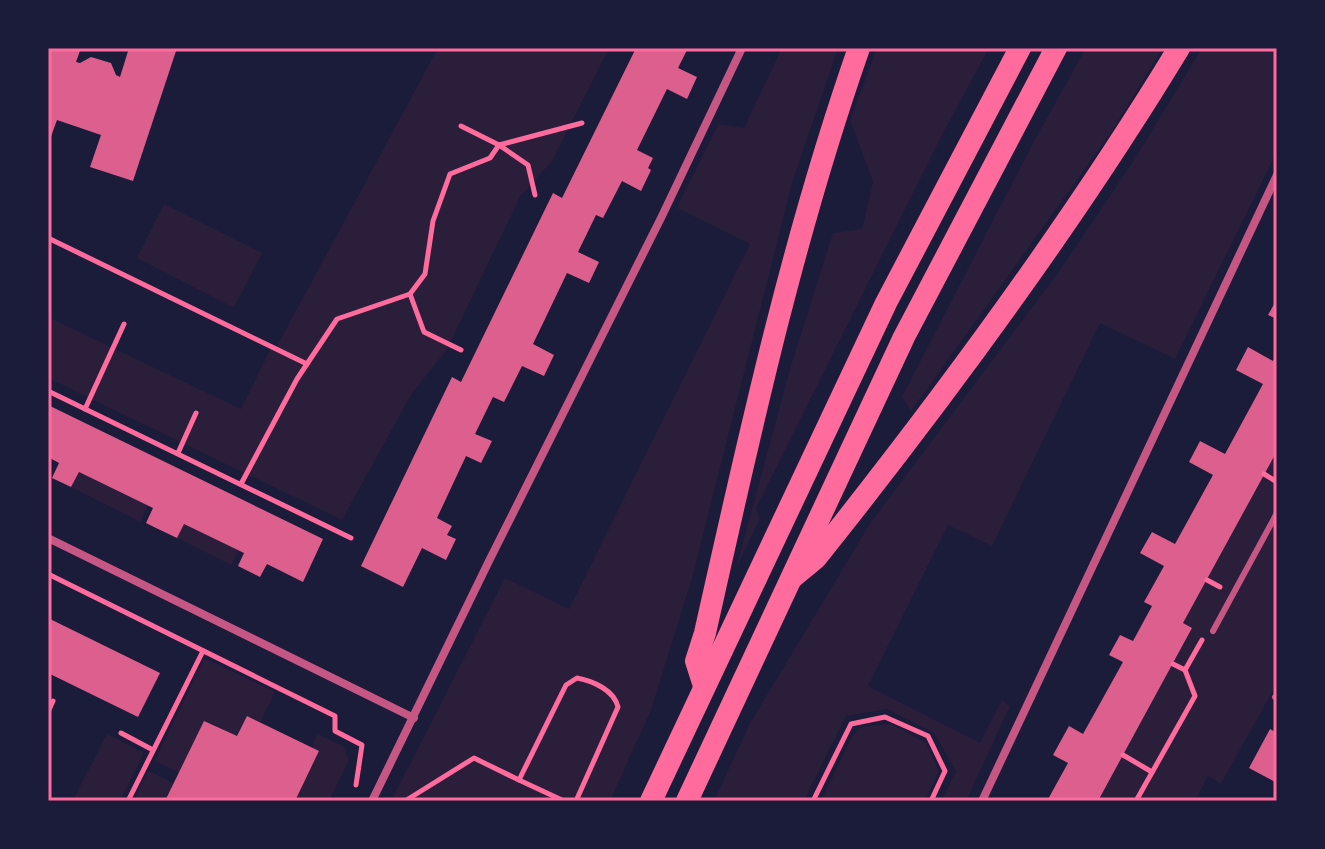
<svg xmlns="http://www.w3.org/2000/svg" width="1325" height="849" viewBox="0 0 1325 849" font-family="'PT Sans',sans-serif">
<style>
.green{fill:#2a1e3b}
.building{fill:#dd5f8e}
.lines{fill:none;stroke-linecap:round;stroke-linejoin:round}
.path{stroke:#ff6b9d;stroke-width:5}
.service{stroke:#c65784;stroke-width:6}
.minor{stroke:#c65784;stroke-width:8}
.trunk{stroke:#ff6b9d;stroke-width:22}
.neatline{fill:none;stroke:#ff6b9d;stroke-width:3}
</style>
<rect width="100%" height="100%" fill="#1b1b3a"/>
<g class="green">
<path d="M438 48H609L552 161 520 197 446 351 412 393 342 520 48 378V317L241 409 273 344 277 346Z"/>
<path d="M782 48H838L792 183 693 575 651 710 610 801H391L505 578 569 609 750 244 677 208 718 124 744 128Z"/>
<path d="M877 48H989L943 133 756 508 760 519 736 568 790 369 833 233 862 229 873 182 850 120Z"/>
<path d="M1086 48H1163L1112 131 911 411 902 397 1034 141Z"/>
<path d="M1202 48H1277V151L1175 359 1100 323 992 546 948 525 868 686 980 743 1002 700 1010 706 966 801H941L956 771 934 733 887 709 846 716 804 801H714L749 725 871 522 1063 266 1136 157Z"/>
<path d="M164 204 262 253 234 308 137 258Z"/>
<path d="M1277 451V683L1221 784 1208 776 1195 801H1098L1192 628 1183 623Z"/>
<path d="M79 472 148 505 140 522 71 487Z"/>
<path d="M184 524 239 550 231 565 177 538Z"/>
<path d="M204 658 275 692 260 722 247 716 237 736 180 773 155 761Z"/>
<path d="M891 724 926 743 939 771 925 801H821L853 735 863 726Z"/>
<path d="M107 734 144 753 120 801H81L74 798Z"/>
<path d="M317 734 343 746 349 760 329 801H295L319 752 312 748Z"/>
<path d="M148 770 174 784 165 801H133Z"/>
</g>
<g class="building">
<path d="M48 48H81L76 62 80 63 91 57 111 63 116 75 120 77 129 48H177L133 181 90 167 101 135 57 120 48 145Z"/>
<path d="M636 48H688L678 68 697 77 687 99 667 89 637 150 653 158 648 168 651 170 641 191 622 181 603 218 596 215 578 252 599 262 589 283 567 273 533 344 554 355 544 376 522 366 504 402 493 397 475 434 492 441 481 463 466 456 437 518 452 526 447 535 456 539 446 560 422 548 403 587 361 566 452 377 461 382 553 193 562 198Z"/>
<path d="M1277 299V319L1268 315Z"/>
<path d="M1248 347 1273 361 1277 354V451L1183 623 1192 628 1098 801H1047L1068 763 1053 755 1069 726 1083 734 1123 662 1109 655 1120 635 1133 641 1152 606 1144 602 1164 566 1140 553 1152 532 1175 544 1213 475 1189 462 1200 441 1225 454 1263 384 1236 370Z"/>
<path d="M48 405 323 539 303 582 267 564 260 577 238 566 244 553 184 524 177 538 156 528 146 523 153 508 79 472 71 487 52 478 59 463 48 457Z"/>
<path d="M48 618 160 673 138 717 48 673Z"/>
<path d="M247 716 319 751 295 801H165L204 721 237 736Z"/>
<path d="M1270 729 1277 733V783L1249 768Z"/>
</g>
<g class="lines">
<g class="path">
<path d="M461 126 499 145 528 165 535 195"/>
<path d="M48 238 307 364"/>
<path d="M410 294 424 332 461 350"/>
<path d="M48 391 351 538"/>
<path d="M85 409 124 324"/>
<path d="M178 453 196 413"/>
<path d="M1264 474 1277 482"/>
<path d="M241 484 297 379 337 319 410 294 425 274 433 221 450 174 490 158 499 145 582 123"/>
<path d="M48 574 335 716V731L362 745 356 785"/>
<path d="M1207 580 1220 587"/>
<path d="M1173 664 1185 670"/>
<path d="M48 712 53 701"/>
<path d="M121 733 153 750"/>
<path d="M1123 755 1152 772"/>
<path d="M128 801 203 651"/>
<path d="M405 801 474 758 519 780"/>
<path d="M564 801 519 780 566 685 577 678C593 681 614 690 618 707L576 801"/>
<path d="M813 801 851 724 885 717 928 736 945 771 931 801"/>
<path d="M1136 801 1195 696 1185 670 1202 640"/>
</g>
<g class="service">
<path d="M1213 631 1277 513"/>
<path d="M1275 697 1277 699"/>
</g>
<g class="minor">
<path d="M48 538 414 718"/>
<path d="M372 801 489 561 662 216 742 48"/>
<path d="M982 801 1277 175"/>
</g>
<g class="trunk">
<path d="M793 577 816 558C946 395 1071 226 1179 48"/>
<path d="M704 686 696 661 705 633C749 437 792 239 859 48"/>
<path d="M651 801 886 303 1020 48"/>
<path d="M687 801 904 337 1056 48"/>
</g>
</g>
<rect width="1325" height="849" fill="none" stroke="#1b1b3a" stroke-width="100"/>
<rect x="50" y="50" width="1225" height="749" class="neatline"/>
</svg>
